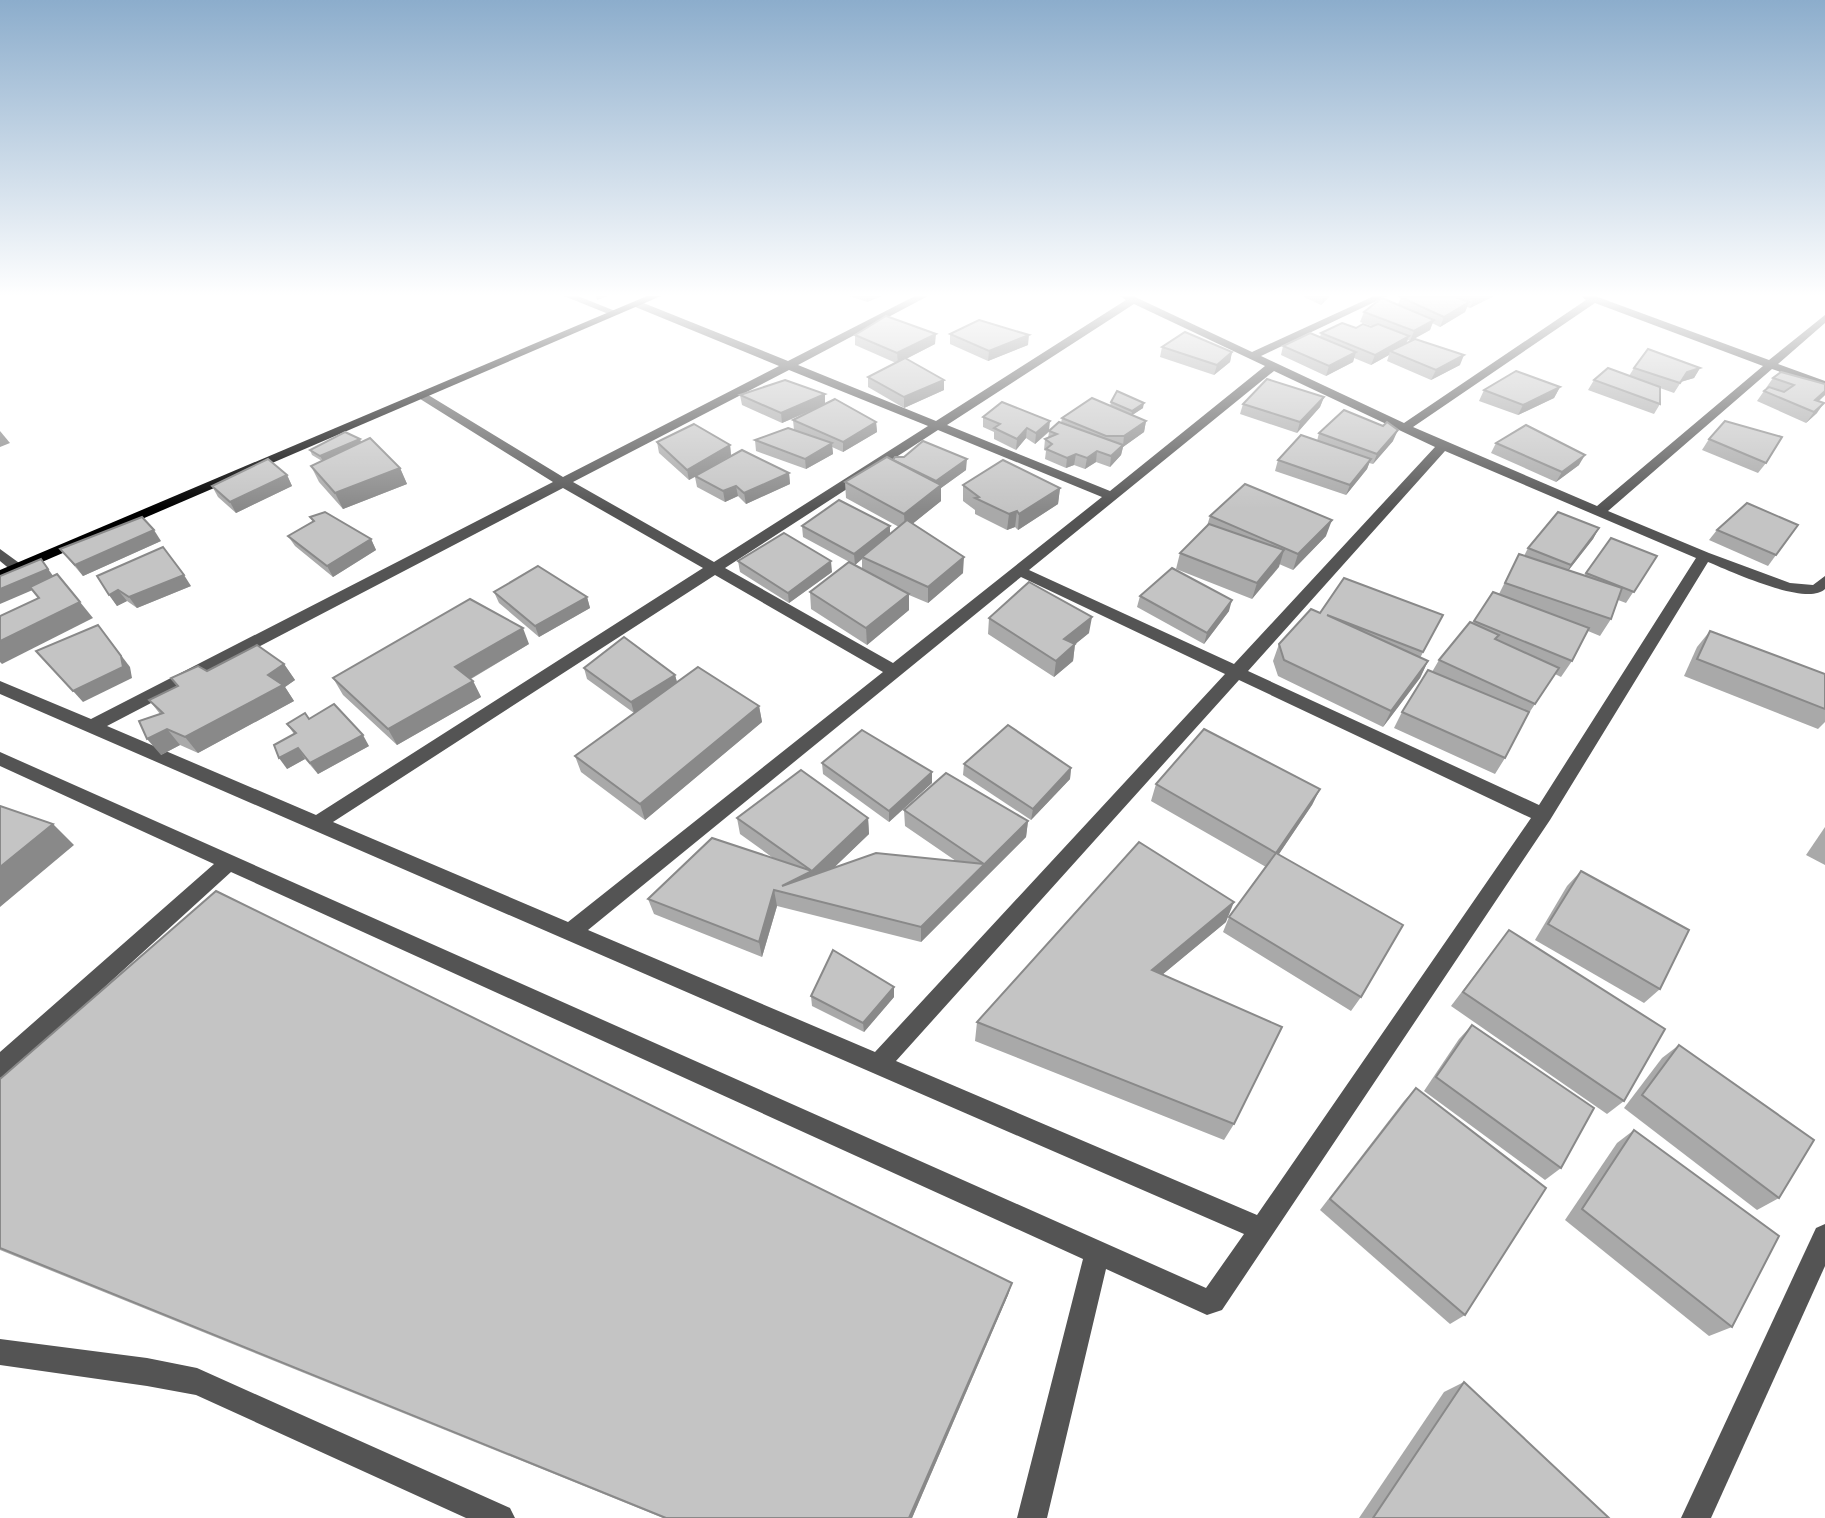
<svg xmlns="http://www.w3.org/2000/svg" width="1825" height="1518" viewBox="0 0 1825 1518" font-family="Quicksand,sans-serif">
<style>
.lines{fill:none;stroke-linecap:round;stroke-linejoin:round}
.minor{fill:#545454;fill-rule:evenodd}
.major{fill:#000;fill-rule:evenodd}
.wall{fill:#a9a9a9}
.shaded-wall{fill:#898989}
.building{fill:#c4c4c4;stroke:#898989;stroke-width:2}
</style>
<rect width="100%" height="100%" fill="#fff"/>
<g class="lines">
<g class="minor">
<path d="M564 296H578L620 313 611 315Z"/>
<path d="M915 296H928L798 365 936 421 1126 300 1120 296H1133L1252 352 1374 296H1387L1261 356 1404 423 1586 300 1581 296H1595L1769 360 1825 315V323L1778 364 1825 381V388L1772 369 1608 511 1709 553 1790 583 1813 585 1825 576V589C1807 607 1730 571 1708 562L1550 820 1222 1310 1207 1315 1106 1269 1047 1518H1017L1083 1259 231 872 8 1075 0 1078V1052L214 864 0 766V752L1206 1288 1244 1234 0 694V681L91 719 553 482 417 397V393H425L563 477 779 366 633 306V302H641L788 361ZM1595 303 1763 366 1597 506 1413 427ZM1134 304 1265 366 1110 491 947 425ZM789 370 928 426 714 562 573 482ZM1274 371 1435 447 1234 664 1029 570ZM938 430 1102 497 893 663 725 568ZM1445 451 1696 558 1539 805 1248 671ZM563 488 703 568 316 815 107 726ZM715 575 883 672 568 922 333 822ZM1021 577 1225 674 875 1052 588 930ZM1239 680 1531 818 1257 1215 896 1061Z"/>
<path d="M0 549 22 565 24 568 22 571H12L0 561Z"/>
<path d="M1825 1224V1266L1711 1518H1681L1816 1228Z"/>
<path d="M0 1339 147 1358 197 1368 510 1508 515 1518H466L196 1395 147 1386 0 1365Z"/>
</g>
<path class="major" d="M647 296H661L0 580V570Z"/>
</g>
<g class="wall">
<path d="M849 296H882L867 302Z"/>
<path d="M1302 296H1330L1321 305Z"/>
<path d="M1402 296H1494L1470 308 1467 307 1465 312 1440 327 1432 323 1430 330 1410 341 1408 340 1406 343 1460 365 1431 380 1387 361 1389 355 1371 365 1354 358 1353 362 1326 376 1281 355 1283 346 1320 337 1321 333 1371 327 1372 326 1360 322 1364 312 1398 304Z"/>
<path d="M950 334 1028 345 988 361 950 344Z"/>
<path d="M855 335 935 344 906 359 944 380V390L904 408 868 387V377L896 363 855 345Z"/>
<path d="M1162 347 1232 352 1230 362 1214 375 1160 357Z"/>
<path d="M1634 368H1700L1694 378 1681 382 1674 393 1660 388V404L1654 414 1588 390 1594 380 1629 376Z"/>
<path d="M1773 378 1825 384V395L1819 401 1817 413 1806 423 1757 401 1764 391 1767 388H1766Z"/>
<path d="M1560 387 1554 398 1518 415 1479 401 1484 390Z"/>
<path d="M825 394V404L876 422 877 432 843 452 832 447 833 454 806 469 756 451 755 440 794 430 793 420 825 405 782 423 742 405 740 395Z"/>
<path d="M1324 397 1320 407 1297 433 1240 414 1243 404Z"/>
<path d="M1111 402 1143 408 1132 415 1146 421 1144 432 1123 447 1121 455 1110 467 1096 462 1085 469 1074 465 1066 468 1045 459 1046 451 1044 450 1045 439 1048 438 1049 432 1035 444 1026 438 1016 450 994 439V432L983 427V417L1049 430 1061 423 1062 418 1110 406Z"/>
<path d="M1319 433 1393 441 1373 464 1369 463 1367 469 1346 495 1275 471 1278 460 1317 441Z"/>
<path d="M360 439 361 443 400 468 407 484 343 509 319 482 311 466 322 461 312 455 310 450Z"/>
<path d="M1709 439 1766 463 1758 473 1702 450Z"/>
<path d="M657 442 730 445 731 455 789 473 790 484 746 504 738 496 725 502 697 487 695 477 689 480 659 453Z"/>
<path d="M1496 443 1579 465 1556 482 1491 453Z"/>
<path d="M893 460 966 470 941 488V501L913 523 963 573 928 603 909 595V610L867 645 811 609 810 592 862 570V559L855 565 803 537 802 526H890V534L899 527 846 498 845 482Z"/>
<path d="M287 475 292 486 236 513 218 497 212 486Z"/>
<path d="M963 485 1060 488 1058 504 1018 530 1015 527 1007 530 975 514V510L963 501Z"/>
<path d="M1210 516 1326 536 1293 570 1279 564 1252 599 1176 569 1180 553 1207 526Z"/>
<path d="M310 517 371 539 376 550 333 577 295 546 288 536 313 522Z"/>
<path d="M1599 528 1593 539 1568 571 1584 576 1611 538 1657 556 1626 603 1618 600 1611 619 1600 636 1588 631 1572 661 1561 677 1555 674 1527 716 1505 758 1495 774 1394 728 1402 712 1432 672 1439 660 1473 623 1493 592 1499 594 1519 554 1524 556 1528 548Z"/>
<path d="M1717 530 1776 555 1768 566 1709 540Z"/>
<path d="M161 541 83 576 60 549Z"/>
<path d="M738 561 832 572 789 603 740 572Z"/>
<path d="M97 576 191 586 137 608 127 601 117 606Z"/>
<path d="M494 592 587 597 590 608 539 637 499 603Z"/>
<path d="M1140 596 1229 611 1204 644 1137 607Z"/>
<path d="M1320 613 1443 615 1420 658 1428 661 1420 678 1383 727 1278 676 1273 661 1279 644Z"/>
<path d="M989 618 1089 633 1075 644 1073 661 1054 677 988 634Z"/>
<path d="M1710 631 1825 674V722L1818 729 1684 676 1697 647Z"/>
<path d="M529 644 471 679 473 681 481 697 397 745 343 695 333 678Z"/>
<path d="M284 664 295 680 285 687 294 701 198 753 180 745 161 755 160 714 149 700 177 686 171 678 207 671Z"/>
<path d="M584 668 675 675 677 682 759 706 762 722 645 820 581 772 575 756 634 713 587 679Z"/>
<path d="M309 719 369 746 318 774 305 759 287 769 294 734 287 724Z"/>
<path d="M822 763 932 772V783L889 822 823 774Z"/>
<path d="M964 764 1071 768 1070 779 1031 820 963 775Z"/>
<path d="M1156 784 1320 789 1312 805 1278 855 1361 997 1351 1011 1223 932 1229 917 1266 867 1151 801Z"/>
<path d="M904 810 1028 821 1026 837 921 942 777 906 762 957 654 914 648 899 776 860 740 834 737 818H868L869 834 833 868 956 861 905 826Z"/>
<path d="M1825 827V865L1806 855Z"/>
<path d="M1581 871 1660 989 1644 1003 1535 940 1567 886Z"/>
<path d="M1226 922 1163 974 1234 1124 1224 1140 975 1041 977 1022Z"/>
<path d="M1509 930 1624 1101 1607 1114 1451 1006Z"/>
<path d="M894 987V997L864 1032 812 1006 811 996Z"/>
<path d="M1472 1025 1561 1168 1545 1180 1424 1091 1459 1039Z"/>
<path d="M1679 1045 1779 1198 1757 1210 1624 1108 1662 1058Z"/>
<path d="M0 1079 1012 1283 1008 1295 912 1518H663L0 1250Z"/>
<path d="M1416 1088 1465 1315 1450 1324 1320 1210 1404 1101Z"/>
<path d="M1634 1130 1732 1327 1709 1336 1565 1220 1617 1143Z"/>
<path d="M1464 1382 1609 1518H1359L1444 1392Z"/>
</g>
<g class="shaded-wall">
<path d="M596 296H608L597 300Z"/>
<path d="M866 296H882L867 302Z"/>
<path d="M1324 296H1330L1321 305Z"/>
<path d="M1479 296H1494L1470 308 1474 299Z"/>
<path d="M1469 302 1465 312 1440 327 1444 317Z"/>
<path d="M1434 320 1430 330 1410 341 1414 331Z"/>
<path d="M936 334 935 344 898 363 897 353Z"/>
<path d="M1029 335 1028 345 988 361 989 351Z"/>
<path d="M1409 336 1405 346 1390 351 1389 355 1371 365 1375 355Z"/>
<path d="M1232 352 1230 362 1214 375 1217 365Z"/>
<path d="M1356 352 1353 362 1326 376 1329 366Z"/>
<path d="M1464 355 1460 365 1431 380 1436 370Z"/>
<path d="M1700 368 1694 378 1680 382 1687 372Z"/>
<path d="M944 380V390L904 408V397Z"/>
<path d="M1560 387 1554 398 1518 415 1523 405Z"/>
<path d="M1825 391V395L1808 410 1815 400Z"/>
<path d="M825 394V404L782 423 781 413Z"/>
<path d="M1324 397 1320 407 1297 433 1300 422Z"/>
<path d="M1144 403 1143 408 1131 416 1132 411Z"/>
<path d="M1824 403 1817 413 1806 423 1814 412Z"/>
<path d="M1050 421 1049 431 1035 444 1036 433Z"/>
<path d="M1146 421 1144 432 1123 447 1121 455 1110 467 1111 456 1123 445 1124 436Z"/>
<path d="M876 422 877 432 843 452V442Z"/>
<path d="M1027 428 1026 438 1016 450 1017 439Z"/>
<path d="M1398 430 1393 441 1373 464 1377 454Z"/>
<path d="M0 431 10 443 0 447Z"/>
<path d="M360 439 362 445 323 461 320 456Z"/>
<path d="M832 443 833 454 806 469 805 459Z"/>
<path d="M730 445 731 455 689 480 687 470Z"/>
<path d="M1097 451 1096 462 1085 469 1087 458Z"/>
<path d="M1076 454 1074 465 1066 468 1067 458Z"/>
<path d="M1585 455 1579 465 1556 482 1562 472Z"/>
<path d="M967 459 966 470 941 488V501L905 530 904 514 936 481Z"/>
<path d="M1371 459 1367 469 1346 495 1350 485Z"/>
<path d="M400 468 407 484 343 509 335 493Z"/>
<path d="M789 473 790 484 746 504 744 493Z"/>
<path d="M287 475 292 486 236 513 230 502Z"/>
<path d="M736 486 738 496 725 502 723 491Z"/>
<path d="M1060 488 1058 504 1018 530 1019 514Z"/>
<path d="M1017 511 1015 527 1007 530 1009 514Z"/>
<path d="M1332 520 1326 536 1293 570 1298 554Z"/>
<path d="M890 526V537L862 557V559L855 565 854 554Z"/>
<path d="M1599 528 1593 539 1564 576 1571 565Z"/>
<path d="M154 530 161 541 83 576 75 565Z"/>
<path d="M371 539 376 550 333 577 327 566Z"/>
<path d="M1284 550 1279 567 1252 599 1257 583Z"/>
<path d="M964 557 963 573 928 603V587Z"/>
<path d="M41 559 56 580 0 604V589Z"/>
<path d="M831 561 832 572 789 603 788 593Z"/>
<path d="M184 575 191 586 137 608 129 597Z"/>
<path d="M118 590 127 601 117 606 109 595Z"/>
<path d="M909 594V610L867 645 866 628Z"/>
<path d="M587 597 590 608 539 637 535 626Z"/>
<path d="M1232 600 1229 611 1204 644 1207 633Z"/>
<path d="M80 602 93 618 2 664 0 662V641Z"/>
<path d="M1092 617 1089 633 1062 655 1064 639Z"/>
<path d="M98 625 130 667 132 678 83 702 73 691Z"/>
<path d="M523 628 529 644 463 683 455 667Z"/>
<path d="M1075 644 1073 661 1054 677 1056 661Z"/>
<path d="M1428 661 1420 678 1383 727 1391 711Z"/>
<path d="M284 664 295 680 285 687 294 701 198 753 185 737 268 675Z"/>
<path d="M675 675 678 686 634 713 631 702Z"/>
<path d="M473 681 481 697 397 745 388 729Z"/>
<path d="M759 706 762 722 645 820 640 804Z"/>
<path d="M167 729 180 745 161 755 147 739Z"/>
<path d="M363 735 369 746 318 774 310 763Z"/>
<path d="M298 748 305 759 287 769 279 758Z"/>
<path d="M1071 768 1070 779 1031 820 1033 809Z"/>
<path d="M932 772V783L889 822V811Z"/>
<path d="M1320 789 1312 805 1269 869 1276 853Z"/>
<path d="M868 818 869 834 814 887 782 886 812 871Z"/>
<path d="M1028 821 1026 837 921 942V927Z"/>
<path d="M53 824 74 845 0 907V867Z"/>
<path d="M774 890 777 906 762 957 759 942Z"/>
<path d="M1234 902 1226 922 1145 989 1152 970Z"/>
<path d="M894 987V997L864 1032 863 1023Z"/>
<path d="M1012 1283 1008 1295 912 1518H909Z"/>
</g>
<g class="building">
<path d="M1402 296H1453L1469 302 1444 317 1400 297Z"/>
<path d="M1467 296H1479L1474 299Z"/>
<path d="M1382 298 1434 320 1414 331 1364 312Z"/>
<path d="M886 316 936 334 897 353 855 335Z"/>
<path d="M979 320 1029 335 989 351 950 334Z"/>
<path d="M1342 323 1356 328 1363 324 1371 327 1378 324 1409 336 1375 355 1321 333Z"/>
<path d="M1185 332 1232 352 1217 365 1162 347Z"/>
<path d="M1310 333 1356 352 1329 366 1283 346Z"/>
<path d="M1415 339 1464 355 1436 370 1390 351Z"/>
<path d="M1648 349 1700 368 1687 372 1680 383 1634 368Z"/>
<path d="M905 358 944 380 904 397 868 377Z"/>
<path d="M1608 368 1660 387V404L1594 380Z"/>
<path d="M1516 371 1560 387 1523 405 1484 390Z"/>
<path d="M1781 372 1825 384V391L1815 400 1824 403 1814 412 1764 391 1769 387 1784 392 1794 385 1773 378Z"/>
<path d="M1267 379 1324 397 1300 422 1243 404Z"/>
<path d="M785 380 825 394 781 413 740 395Z"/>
<path d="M1117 391 1144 403 1132 411 1111 402Z"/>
<path d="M1092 398 1146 421 1124 436H1106L1062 418Z"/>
<path d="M835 399 876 422 843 442 793 420Z"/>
<path d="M1002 402 1050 421 1036 433 1027 428 1017 439 994 428 1000 424 983 417Z"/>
<path d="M1344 410 1383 426 1387 422 1398 430 1377 454 1319 433Z"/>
<path d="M1725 421 1782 437 1766 463 1709 439Z"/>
<path d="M1059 422 1123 445 1111 456 1097 451 1087 458 1076 454 1067 458 1046 449 1052 444 1045 439 1057 434 1049 431Z"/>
<path d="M694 424 730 445 687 470 657 442Z"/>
<path d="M1526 425 1585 455 1562 472 1496 443Z"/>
<path d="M788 428 832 443 805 459 755 440Z"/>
<path d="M345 432 360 439 320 456 310 450Z"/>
<path d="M1301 435 1371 459 1350 485 1278 460Z"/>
<path d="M370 438 400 468 335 493 311 466Z"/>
<path d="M923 441 967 459 936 481 893 460 895 457H904Z"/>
<path d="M742 450 789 473 744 493 736 486 723 491 695 476Z"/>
<path d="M887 457 941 485 904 514 845 482Z"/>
<path d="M268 459 287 475 230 502 212 486Z"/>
<path d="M1003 460 1060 488 1019 514 1017 511 1009 514 975 498 979 497 963 485Z"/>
<path d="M1245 484 1332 520 1298 554 1210 516Z"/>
<path d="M839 500 890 526 854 554 802 526Z"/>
<path d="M1747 503 1798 525 1776 555 1717 530Z"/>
<path d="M325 512 371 539 327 566 288 536 314 521 310 517Z"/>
<path d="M1558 512 1599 528 1571 565 1528 548Z"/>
<path d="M142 517 154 530 75 565 60 549Z"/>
<path d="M907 520 964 557 928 587 862 557Z"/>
<path d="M1209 524 1284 550 1257 583 1180 553Z"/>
<path d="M784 533 831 561 788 593 738 561Z"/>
<path d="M1611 538 1657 556 1634 592 1586 573Z"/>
<path d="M163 547 184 575 129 597 118 590 109 595 97 576Z"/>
<path d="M1519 554 1622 588 1611 619 1505 583Z"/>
<path d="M41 559 48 569 0 589V576Z"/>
<path d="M849 562 909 594 866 628 810 592Z"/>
<path d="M538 566 587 597 535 626 494 592Z"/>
<path d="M1172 568 1232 600 1207 633 1140 596Z"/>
<path d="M57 574 80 602 0 641V616L39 598 30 587Z"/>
<path d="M1344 578 1443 615 1423 652 1327 615 1428 661 1391 711 1284 660 1279 644 1311 609 1320 613Z"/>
<path d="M1029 582 1092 617 1064 639 1075 644 1056 661 989 618Z"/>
<path d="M1493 592 1589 628 1572 661 1474 621Z"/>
<path d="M470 599 523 628 455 667 473 681 388 729 333 678Z"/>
<path d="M1470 622 1499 635 1495 639 1559 668 1535 704 1439 660Z"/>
<path d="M98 625 121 656 123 667 73 691 36 651Z"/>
<path d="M1710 631 1825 674V709L1697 659Z"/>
<path d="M624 637 675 675 631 702 584 668Z"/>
<path d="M257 645 284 664 268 675 283 685 185 737 167 729 147 739 139 721 163 713 149 700 178 686 171 678 198 666 207 671Z"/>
<path d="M698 667 759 706 640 804 575 756Z"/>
<path d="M1428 670 1529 712 1505 758 1402 712Z"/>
<path d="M334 704 363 735 310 763 298 748 279 758 274 745 296 733 287 724 305 713 309 719Z"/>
<path d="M1008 725 1071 768 1033 809 964 764Z"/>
<path d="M1204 729 1320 789 1276 853 1156 784Z"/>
<path d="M862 730 932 772 889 811 822 763Z"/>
<path d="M801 770 868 818 812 871 782 886 876 853 984 864 904 810 946 773 1028 821 921 927 774 890 759 942 648 899 712 838 812 871 737 818Z"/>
<path d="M0 806 53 824 0 867Z"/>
<path d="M1139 842 1234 902 1152 970 1282 1027 1234 1124 977 1022Z"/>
<path d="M1276 853 1403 925 1361 997 1229 917Z"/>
<path d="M1581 871 1689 930 1660 989 1548 924Z"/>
<path d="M216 891 1012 1283 909 1518H666L0 1248V1079Z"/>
<path d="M1509 930 1665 1029 1624 1101 1463 992Z"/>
<path d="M833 950 894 987 863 1023 811 996Z"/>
<path d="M1472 1025 1594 1108 1561 1168 1436 1077Z"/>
<path d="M1679 1045 1814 1140 1779 1198 1642 1095Z"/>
<path d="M1416 1088 1546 1188 1465 1315 1330 1199Z"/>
<path d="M1634 1130 1779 1236 1732 1327 1582 1209Z"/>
<path d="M1464 1382 1609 1518H1373Z"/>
</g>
<linearGradient id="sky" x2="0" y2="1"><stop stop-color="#8cadcc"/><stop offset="0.58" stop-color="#fff"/><stop offset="1" stop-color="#fff" stop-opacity="0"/></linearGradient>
<rect width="1825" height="509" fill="url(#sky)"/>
</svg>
